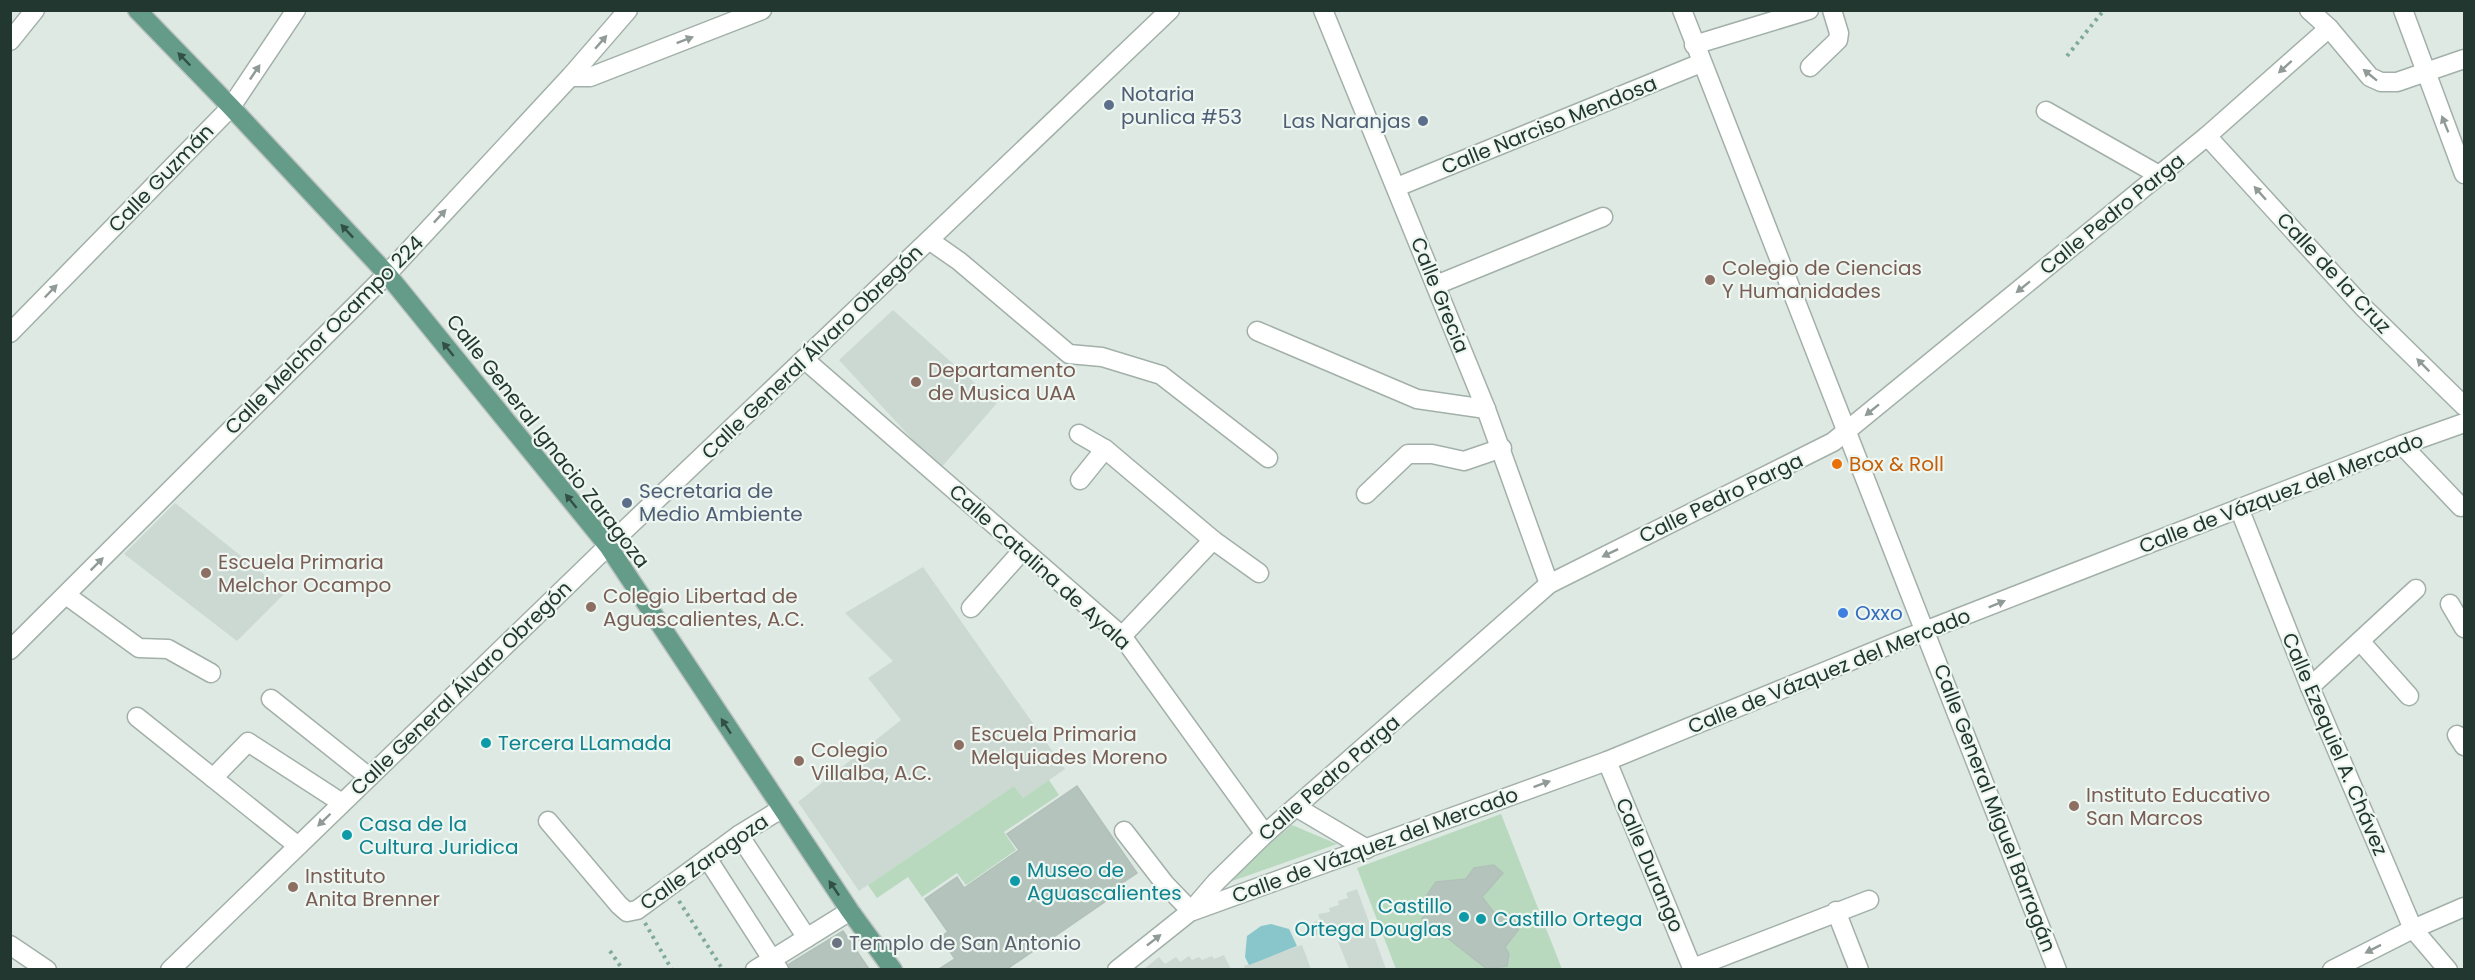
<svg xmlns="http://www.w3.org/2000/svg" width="2475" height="980" viewBox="0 0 2475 980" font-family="Poppins,sans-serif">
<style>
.built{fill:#ccd8d2}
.green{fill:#b8d9be}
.water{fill:#89c6cb}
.building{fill:#b4c3bc;stroke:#b1c1b9;stroke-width:1.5}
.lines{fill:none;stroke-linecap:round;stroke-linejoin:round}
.minor-casing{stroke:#a2b0a9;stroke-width:21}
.major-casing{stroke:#bcc3c1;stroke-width:21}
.path{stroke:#80aa9a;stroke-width:4;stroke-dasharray:3 4.5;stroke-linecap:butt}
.minor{stroke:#fff;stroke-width:18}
.major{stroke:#659b89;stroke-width:18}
.oneway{fill:#909b97}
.oneway2{fill:#325046}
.service-dot{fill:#5c6f8a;stroke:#eef6f1;stroke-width:2}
.education-dot{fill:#8d6e63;stroke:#eef6f1;stroke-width:2}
.food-dot{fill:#e8710a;stroke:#eef6f1;stroke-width:2}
.shop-dot{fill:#3f7fe0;stroke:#eef6f1;stroke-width:2}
.culture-dot{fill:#0f9aa8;stroke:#eef6f1;stroke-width:2}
.worship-dot{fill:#6b7280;stroke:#eef6f1;stroke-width:2}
.labels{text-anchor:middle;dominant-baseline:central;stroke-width:4.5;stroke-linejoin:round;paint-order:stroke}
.service-label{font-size:20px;fill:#4e5e75;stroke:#eef6f1;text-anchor:start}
.street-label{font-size:20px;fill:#21372f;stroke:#eef6f1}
.education-label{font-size:20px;fill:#785e54;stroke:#eef6f1;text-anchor:start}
.food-label{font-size:20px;fill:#c56008;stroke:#eef6f1;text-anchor:start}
.shop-label{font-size:20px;fill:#366cbe;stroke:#eef6f1;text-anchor:start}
.culture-label{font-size:20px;fill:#0d838f;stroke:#eef6f1;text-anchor:start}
.worship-label{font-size:20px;fill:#5b616d;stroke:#eef6f1;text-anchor:start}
</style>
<rect width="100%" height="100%" fill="#dee9e3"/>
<g class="built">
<path d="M893 310 997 403 940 469 839 360Z"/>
<path d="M175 503 286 592 237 641 124 554Z"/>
<path d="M923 567 1065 769 1023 798 1014 786 859 891 798 802 901 720 868 678 893 661 845 613Z"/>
<path d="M1357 889 1386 969H1349L1333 929 1312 937 1307 925 1320 920 1318 914 1330 912 1329 908 1339 905 1338 901 1348 898 1346 893Z"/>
<path d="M1302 945 1311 969H1245L1244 966Z"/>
<path d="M1224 955 1231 969H1144L1159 957 1165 964 1176 957 1180 962 1189 956 1192 960 1199 957 1202 960 1212 956 1214 959Z"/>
</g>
<g class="green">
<path d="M1049 780 1059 795 1004 832 1016 850 966 885 957 873 922 897 908 877 877 898 868 885 1014 786 1023 798Z"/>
<path d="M1501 814 1562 969H1396L1357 868Z"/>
<path d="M1292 825 1337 844 1218 886Z"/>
</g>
<path class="water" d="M1271 924 1289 929 1297 946 1249 965 1245 957 1247 936 1261 926Z"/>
<g class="building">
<path d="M1077 786 1137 873 1103 896 1106 901 1007 969H939L955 959 940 937 948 932 925 899 957 877 964 888 1019 850 1007 834Z"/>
<path d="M1494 865 1503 873 1482 897 1496 915 1513 918 1519 929 1505 947 1509 954 1507 966 1487 969 1446 937 1437 938 1425 931 1422 918 1433 910 1426 896 1436 882 1466 879 1474 868Z"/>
<path d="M843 931 869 969H790L789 964Z"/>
</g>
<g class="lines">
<g class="minor-casing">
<g id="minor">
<path d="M1323 10 1486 409 1549 584"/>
<path d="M1682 10 2057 970"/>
<path d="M2309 10 2329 28 2370 77 2381 82H2397L2464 59"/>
<path d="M2403 10 2464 174"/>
<path d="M10 41 35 10"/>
<path d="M1694 45 1809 10"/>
<path d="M1810 67 1838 40 1839 33 1832 10"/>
<path d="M570 77H590L762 10"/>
<path d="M2046 111 2159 175"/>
<path d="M2207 136 2363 307 2464 406"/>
<path d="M1397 187 1701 63"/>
<path d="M929 240 959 261 1069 354 1102 357 1161 375 1268 458"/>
<path d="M1436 285 1603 217"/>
<path d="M1257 331 1417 399 1486 409"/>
<path d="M10 333 231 107 296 10"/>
<path d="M804 359 1122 636 1265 834"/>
<path d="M1079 434 1105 449 1080 480"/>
<path d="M2402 445 2461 507"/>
<path d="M1105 449 1213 540 1259 573"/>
<path d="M1366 494 1408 454H1432L1464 461 1502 448"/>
<path d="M2239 508 2310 687 2413 929 2448 970"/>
<path d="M66 595 139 648 168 649 211 673"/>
<path d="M2450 604 2464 628"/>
<path d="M971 608 1022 551"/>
<path d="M1122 636 1213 540"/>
<path d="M2360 641 2409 696"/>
<path d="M10 650 387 274 570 77 628 10"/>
<path d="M2310 687 2416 589"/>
<path d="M271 699 369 777"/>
<path d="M137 717 298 846"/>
<path d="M2457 735 2464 746"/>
<path d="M1607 761 1693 970"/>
<path d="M213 778 248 742 342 803"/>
<path d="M1296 807 1367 849"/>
<path d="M548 821 619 905 627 912 637 910 739 835 781 809"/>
<path d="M1124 831 1165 884 1191 911"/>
<path d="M739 835 807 938"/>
<path d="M707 858 779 970"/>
<path d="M1193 911 1607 761 1904 639 2402 445 2464 423"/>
<path d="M1836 911 1859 970"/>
<path d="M10 945 47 970"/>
<path d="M1693 968 1869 900"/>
<path d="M170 970 608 546 1170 10"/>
<path d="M755 970 850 911"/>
<path d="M1117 970 1191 911 1216 882 1265 834 1549 584 1833 442 2207 136 2329 28"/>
<path d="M2332 970 2413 929 2464 907"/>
</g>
</g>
<g class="major-casing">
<path id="major" d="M137 10 231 107 387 274 608 546 850 911 893 970"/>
</g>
<g class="path">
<path d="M2067 56 2104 10"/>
<path d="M679 901 723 970"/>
<path d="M645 923 672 970"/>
<path d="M610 951 623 970"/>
</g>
<use href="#minor" class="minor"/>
<use href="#major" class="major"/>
</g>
<defs><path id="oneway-solid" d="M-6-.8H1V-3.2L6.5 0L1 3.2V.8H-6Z" transform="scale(1.5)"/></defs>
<g class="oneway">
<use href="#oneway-solid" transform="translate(685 40) rotate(-21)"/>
<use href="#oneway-solid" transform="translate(601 42) rotate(-49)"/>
<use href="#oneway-solid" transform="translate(2285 67) rotate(138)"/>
<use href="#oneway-solid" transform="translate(255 72) rotate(-56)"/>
<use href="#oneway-solid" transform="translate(2370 75) rotate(-141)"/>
<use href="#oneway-solid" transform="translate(2445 124) rotate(-112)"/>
<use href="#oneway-solid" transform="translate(2260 193) rotate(-132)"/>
<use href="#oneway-solid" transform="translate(440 216) rotate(-47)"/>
<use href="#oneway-solid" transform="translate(2023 287) rotate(141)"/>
<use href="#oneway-solid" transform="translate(51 291) rotate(-46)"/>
<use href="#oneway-solid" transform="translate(2423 365) rotate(-135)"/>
<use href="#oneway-solid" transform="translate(1872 410) rotate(141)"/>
<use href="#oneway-solid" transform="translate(1610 553) rotate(154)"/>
<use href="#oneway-solid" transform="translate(97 564) rotate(-45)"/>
<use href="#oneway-solid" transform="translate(1997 604) rotate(-22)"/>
<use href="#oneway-solid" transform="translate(1542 784) rotate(-20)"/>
<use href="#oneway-solid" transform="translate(324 820) rotate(136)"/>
<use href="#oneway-solid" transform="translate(1154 940) rotate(-38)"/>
<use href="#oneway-solid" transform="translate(2373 949) rotate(153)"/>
</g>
<g class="oneway2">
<use href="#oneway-solid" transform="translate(184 59) rotate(-134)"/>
<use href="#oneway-solid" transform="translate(347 231) rotate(-133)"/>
<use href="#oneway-solid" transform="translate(448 349) rotate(-129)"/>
<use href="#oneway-solid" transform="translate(571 501) rotate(-129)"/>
<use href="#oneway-solid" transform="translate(726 726) rotate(-123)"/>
<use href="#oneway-solid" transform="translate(834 888) rotate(-124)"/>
</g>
<g class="service-dot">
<circle cx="1109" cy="105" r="6"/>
<circle cx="1423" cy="121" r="6"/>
<circle cx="627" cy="503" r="6"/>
</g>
<g class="education-dot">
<circle cx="1710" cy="280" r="6"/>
<circle cx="916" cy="382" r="6"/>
<circle cx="206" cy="573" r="6"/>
<circle cx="591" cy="607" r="6"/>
<circle cx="959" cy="745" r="6"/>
<circle cx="799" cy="761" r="6"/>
<circle cx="2074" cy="806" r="6"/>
<circle cx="293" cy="887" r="6"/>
</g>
<circle class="food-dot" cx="1837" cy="464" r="6"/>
<circle class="shop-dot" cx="1843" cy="613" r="6"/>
<g class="culture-dot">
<circle cx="486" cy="743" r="6"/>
<circle cx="347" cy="835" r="6"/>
<circle cx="1015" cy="881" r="6"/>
<circle cx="1464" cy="917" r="6"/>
<circle cx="1481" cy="919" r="6"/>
</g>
<circle class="worship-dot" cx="837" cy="943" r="6"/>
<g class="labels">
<g class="service-label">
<text x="1121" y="94">Notaria<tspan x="1121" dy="23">punlica #53</tspan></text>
<text x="1411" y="121" text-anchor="end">Las Naranjas</text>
<text x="639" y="491">Secretaria de<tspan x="639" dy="23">Medio Ambiente</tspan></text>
</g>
<g class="street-label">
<text transform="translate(1549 125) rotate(-22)">Calle Narciso Mendosa</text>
<text transform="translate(161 178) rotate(-46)">Calle Guzmán</text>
<text transform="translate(2112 214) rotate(-39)">Calle Pedro Parga</text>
<text transform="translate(2334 273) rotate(47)">Calle de la Cruz</text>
<text transform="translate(1440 295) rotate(68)">Calle Grecia</text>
<text transform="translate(324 335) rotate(-45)">Calle Melchor Ocampo 224</text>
<text transform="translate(812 352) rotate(-44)">Calle General Álvaro Obregón</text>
<text transform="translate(548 441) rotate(52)">Calle General Ignacio Zaragoza</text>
<text transform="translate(2281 493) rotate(-21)">Calle de Vázquez del Mercado</text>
<text transform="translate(1721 498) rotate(-26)">Calle Pedro Parga</text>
<text transform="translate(1040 567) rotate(42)">Calle Catalina de Ayala</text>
<text transform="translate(1829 671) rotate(-22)">Calle de Vázquez del Mercado</text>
<text transform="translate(461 688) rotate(-44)">Calle General Álvaro Obregón</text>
<text transform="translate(2335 744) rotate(67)">Calle Ezequiel A. Chávez</text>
<text transform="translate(1329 778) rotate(-41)">Calle Pedro Parga</text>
<text transform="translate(1995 808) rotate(69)">Calle General Miguel Barragán</text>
<text transform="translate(1375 845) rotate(-20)">Calle de Vázquez del Mercado</text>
<text transform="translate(704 862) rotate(-35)">Calle Zaragoza</text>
<text transform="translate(1650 865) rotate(67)">Calle Durango</text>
</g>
<g class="education-label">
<text x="1722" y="268">Colegio de Ciencias<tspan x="1722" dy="23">Y Humanidades</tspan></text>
<text x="928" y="370">Departamento<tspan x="928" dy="23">de Musica UAA</tspan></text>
<text x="218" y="562">Escuela Primaria<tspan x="218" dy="23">Melchor Ocampo</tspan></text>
<text x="603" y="596">Colegio Libertad de<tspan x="603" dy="23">Aguascalientes, A.C.</tspan></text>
<text x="971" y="734">Escuela Primaria<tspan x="971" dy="23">Melquiades Moreno</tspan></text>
<text x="811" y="750">Colegio<tspan x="811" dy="23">Villalba, A.C.</tspan></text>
<text x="2086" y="795">Instituto Educativo<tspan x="2086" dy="23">San Marcos</tspan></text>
<text x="305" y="876">Instituto<tspan x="305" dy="23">Anita Brenner</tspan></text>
</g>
<g class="food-label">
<text x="1849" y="464">Box &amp; Roll</text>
</g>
<g class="shop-label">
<text x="1855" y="613">Oxxo</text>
</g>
<g class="culture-label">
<text x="498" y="743">Tercera LLamada</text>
<text x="359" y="824">Casa de la<tspan x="359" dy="23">Cultura Juridica</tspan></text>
<text x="1027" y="870">Museo de<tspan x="1027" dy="23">Aguascalientes</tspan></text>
<text x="1452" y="906" text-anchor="end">Castillo<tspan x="1452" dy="23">Ortega Douglas</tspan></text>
<text x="1493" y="919">Castillo Ortega</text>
</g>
<g class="worship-label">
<text x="849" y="943">Templo de San Antonio</text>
</g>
</g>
<rect width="2475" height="980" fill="none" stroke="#21372f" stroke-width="24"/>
</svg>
